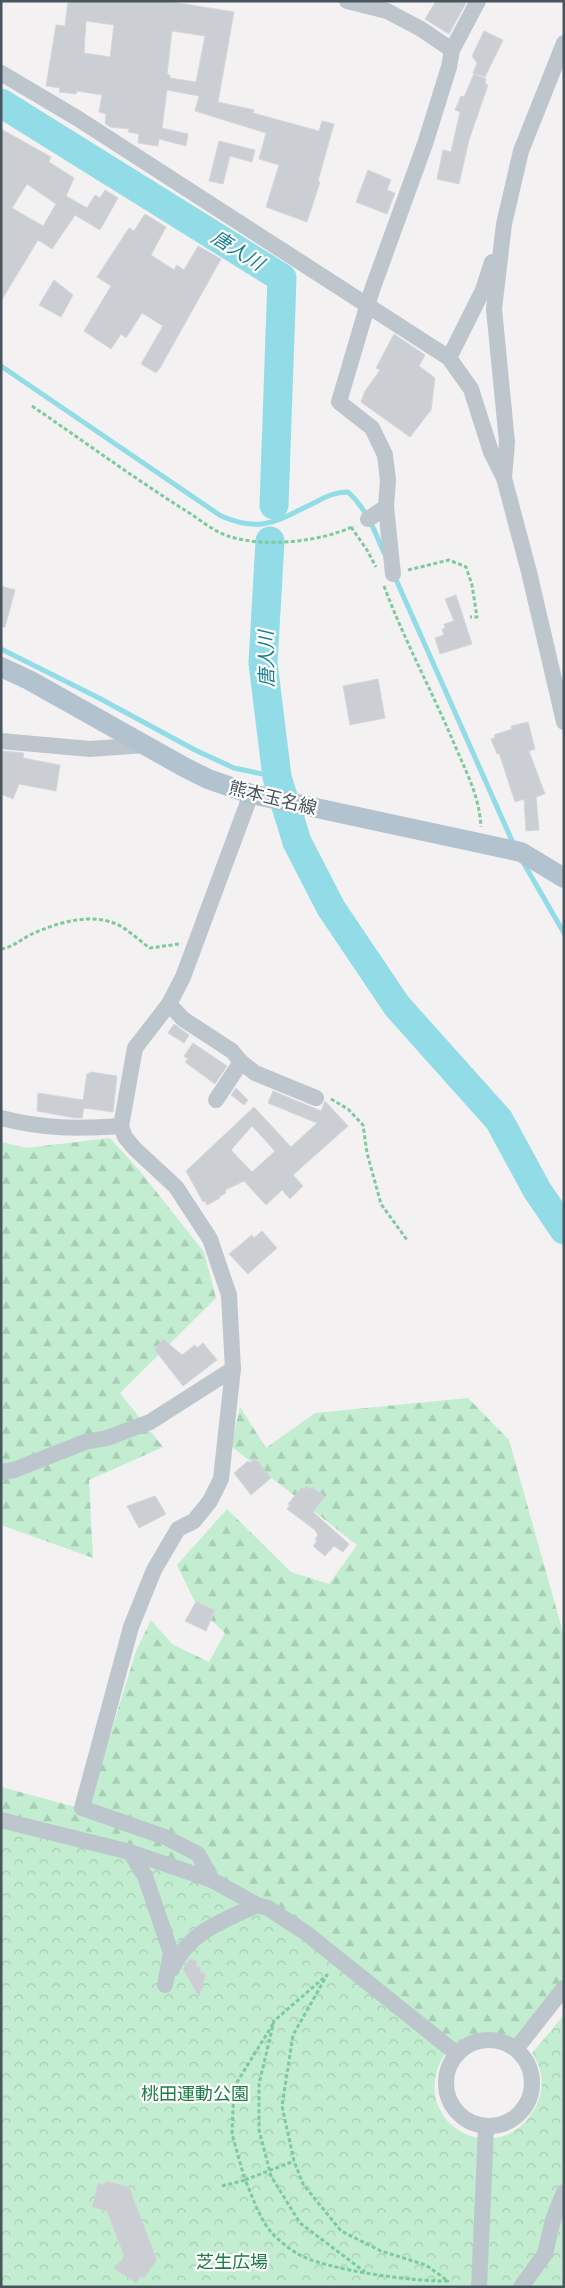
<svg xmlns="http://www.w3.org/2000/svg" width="565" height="2288" viewBox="0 0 565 2288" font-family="'Noto Sans','Noto Sans JP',sans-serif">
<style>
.forest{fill:url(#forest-firs)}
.park{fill:url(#park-crowns)}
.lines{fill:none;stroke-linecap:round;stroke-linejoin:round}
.stream{stroke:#92dce8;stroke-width:5}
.river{stroke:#92dce8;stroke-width:29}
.building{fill:#cbced3;stroke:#d5d7dc;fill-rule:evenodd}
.path{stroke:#7cca9e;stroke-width:3;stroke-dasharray:4 2.5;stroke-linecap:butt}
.minor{stroke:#bdc6cc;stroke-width:16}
.major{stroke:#b2c2ce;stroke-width:20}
.labels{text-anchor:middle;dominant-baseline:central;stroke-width:4.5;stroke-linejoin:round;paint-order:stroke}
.street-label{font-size:18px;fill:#49555d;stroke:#fff}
.park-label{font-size:18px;fill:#1d7c46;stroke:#fff}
.water-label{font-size:19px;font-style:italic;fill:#147e90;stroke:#fff}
</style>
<defs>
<pattern id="forest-firs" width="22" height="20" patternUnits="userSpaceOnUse" patternTransform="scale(1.25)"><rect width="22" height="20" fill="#c2edd0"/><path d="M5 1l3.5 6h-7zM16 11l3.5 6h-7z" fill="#a8cdb5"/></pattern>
<pattern id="park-crowns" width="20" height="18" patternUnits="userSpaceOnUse" patternTransform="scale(1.25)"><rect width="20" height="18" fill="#c2edd0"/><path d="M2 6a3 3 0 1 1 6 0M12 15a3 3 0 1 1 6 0" fill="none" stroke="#a8cdb5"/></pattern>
</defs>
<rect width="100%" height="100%" fill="#f3f1f1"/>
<g class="forest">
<path d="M110 1138 139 1170 204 1252 216 1298 120 1393 163 1447 89 1480 93 1558 1 1525V1142L26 1148Z"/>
<path d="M468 1398 509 1440 564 1636V1988L521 2043C496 2031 481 2029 459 2048L1 1820V1787L87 1810 136 1651 151 1620 172 1644 209 1662 225 1633 198 1608 177 1565 227 1509 291 1572 329 1584 357 1545 231 1446 240 1407 266 1448 315 1413Z"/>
</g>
<path class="park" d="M1 1817 102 1834 228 1887 257 1905 446 2052C401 2122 500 2176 536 2106 545 2088 543 2070 532 2053L564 2015V2287H1Z"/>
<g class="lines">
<g class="stream">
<path d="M1 366 221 516C263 534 278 520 316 502 327 496 335 492 348 492 366 508 375 531 384 553"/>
<path d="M394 575 513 843"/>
<path d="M1 649 97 697 195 750 234 768 277 777"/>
<path d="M523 862 564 933"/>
</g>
<g class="river">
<path d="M1 103 282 278 274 505"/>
<path d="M270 541 263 663 277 777 297 842 331 908 397 1006 499 1120 537 1190 564 1230"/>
</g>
</g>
<g class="building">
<path d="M68 1H166L234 12 218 102 254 110 253 113 319 131 322 121 334 124 318 181 320 182 307 222 266 207 279 165 259 159 266 133 195 111 199 96 167 90 162 128 188 134 186 146 159 139 158 146 138 143 139 134 128 132 129 129 110 127 105 123 106 114 99 112 102 95 77 91 76 94 59 92 60 88 46 86 56 25 65 26ZM86 21 114 25 110 57 84 53ZM172 31 205 36 196 82 170 78V75L167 74Z"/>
<path d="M436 1H467L449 34 425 19Z"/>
<path d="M484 31 503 40 485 77 473 73 477 63 472 56Z"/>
<path d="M474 74 486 79 485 84 488 85 469 140 459 184 437 179 443 150 451 152 460 112 455 110 461 96 464 97Z"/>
<path d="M1 129 51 157 49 162 74 178 66 196 87 208 95 195 100 198 105 190 118 198 100 230 75 215 52 249 38 240 1 301ZM27 184 56 204 43 226 12 208Z"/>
<path d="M219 141 255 150 252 162 230 156 223 184 209 181Z"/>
<path d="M368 170 391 180 387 190 395 193 387 214 356 202Z"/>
<path d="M145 214 166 227 151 255 174 270 177 265 184 270 198 246 221 259 160 368 156 373 141 364 163 326 142 313 126 338 121 334 111 349 84 331 111 286 97 277 129 228 134 231Z"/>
<path d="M54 280 73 295 61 317 39 305Z"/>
<path d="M394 334 425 355 419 366 435 378 431 410 410 437 361 402 365 391 380 370 376 368Z"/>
<path d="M1 586 15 590 5 627H1Z"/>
<path d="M456 595 472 644 440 654 435 638 444 635 442 629 445 628 444 624 454 621 445 599Z"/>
<path d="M378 679 385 718 350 725 343 686Z"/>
<path d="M528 722 535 749 529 751 545 794 536 797 539 830 526 831 524 799 515 802 499 753 497 754 491 739 495 738 494 735 512 729 511 726Z"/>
<path d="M1 751 24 753 23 758 60 765 56 791 19 784 13 799 1 794Z"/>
<path d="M174 1024 189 1035 184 1043 168 1033Z"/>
<path d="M193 1043 227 1066 215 1084 185 1062 188 1059 184 1056Z"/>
<path d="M91 1072 117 1076 113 1112 84 1108 82 1118H75L37 1111 38 1093 83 1100 87 1074Z"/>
<path d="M236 1088 248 1100 244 1105 231 1095Z"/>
<path d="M273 1091 321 1111 325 1101 348 1126 293 1175 303 1186 290 1199 282 1190 266 1205 244 1181 225 1190 226 1193 219 1197 220 1198 207 1205 205 1201 203 1202 186 1171 254 1107 291 1147 317 1123 268 1103ZM252 1126 275 1151 252 1172 231 1150Z"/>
<path d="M262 1231 277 1248 248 1274 229 1254 252 1235 254 1238Z"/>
<path d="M163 1339 182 1355 195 1345 197 1348 203 1343 217 1360 183 1386 155 1350Z"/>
<path d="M255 1458 271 1478 251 1495 234 1473 248 1461 250 1463Z"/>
<path d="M306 1486 311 1489 312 1487 325 1497 313 1512 349 1544 343 1552 334 1546 325 1556 313 1546 317 1541 315 1539 318 1535 315 1530 287 1509 290 1505 288 1504 302 1487 304 1489Z"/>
<path d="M155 1496 166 1514 139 1528 127 1506Z"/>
<path d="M196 1602 215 1610 206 1631 185 1621Z"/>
<path d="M190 1959 197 1961 196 1966 201 1968 200 1972 206 1974 199 1997 183 1969Z"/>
<path d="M106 2181 129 2187 157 2260 144 2278 141 2276 136 2283 115 2269 124 2256 107 2211 92 2207 98 2183 104 2185Z"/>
</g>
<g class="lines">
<g class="path">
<path d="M32 406C82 440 131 476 183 509 197 517 212 531 228 536 263 548 321 542 354 526"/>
<path d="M351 527 367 550 376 567"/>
<path d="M408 570 449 560 466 567 472 585 477 617H470"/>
<path d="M384 586C405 642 433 693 456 748 468 776 479 796 481 827"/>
<path d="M1 949C14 947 21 939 32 934 58 922 96 911 122 927 132 933 141 942 150 948L179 944"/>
<path d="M331 1099 348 1109 363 1125 367 1153 381 1204 407 1240"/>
<path d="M273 2024 234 2087 232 2134 245 2180 294 2161"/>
<path d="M222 2186 245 2180C253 2197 259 2218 271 2232 277 2239 289 2249 298 2254 325 2270 416 2282 448 2281L426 2265 381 2251 341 2231 303 2184 294 2161 282 2106 293 2035 327 1975 274 2021 259 2084V2130L271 2176 300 2223 365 2272"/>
</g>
<g class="minor">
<path d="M347 1 387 11 421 29 452 50"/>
<path d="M1 73 77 118 449 358 471 389 491 452 504 478 529 572 564 722"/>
<path d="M449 358 483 290 492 262"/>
<path d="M504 478 507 442 494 309 504 224 521 151 564 43"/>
<path d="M368 519 386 507"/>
<path d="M393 574 386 507 388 480 385 455 372 428 339 402 372 290 425 144 449 67 452 50 478 1"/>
<path d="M1 741 90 749 145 745"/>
<path d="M169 1004 183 1019 232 1051 241 1062 255 1073 316 1098"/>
<path d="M216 1100 241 1062"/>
<path d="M1 1118C43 1129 78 1129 121 1126"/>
<path d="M1 1472 14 1470 85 1442 107 1438 150 1422 233 1369"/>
<path d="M1 1820 130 1852 212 1880 257 1905 268 1908 306 1933 457 2054"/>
<path d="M130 1852 145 1876 171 1953 165 1985"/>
<path d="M212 1880 198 1854 165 1837 82 1808 131 1627 154 1570 178 1529 194 1521 210 1501 221 1479 233 1369 229 1295 210 1239 176 1187 135 1149 125 1137 121 1126 135 1048 169 1004 183 977 251 794"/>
<path d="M172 1969C187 1933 224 1920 257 1905"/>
<circle cx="489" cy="2083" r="43"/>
<path d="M516 2049 564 1988"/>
<path d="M479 2287 486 2127"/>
<path d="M521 2287 545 2254 553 2220 564 2192"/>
</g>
<path class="major" d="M1 667 29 680 184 767 208 779 251 794 521 852 564 878"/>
</g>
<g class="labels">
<g class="street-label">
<text transform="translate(273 797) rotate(14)">熊本玉名線</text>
</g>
<g class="park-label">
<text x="195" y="2093">桃田運動公園</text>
<text x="232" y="2261">芝生広場</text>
</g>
<g class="water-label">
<text transform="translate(238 250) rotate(32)">唐人川</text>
<text transform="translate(266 659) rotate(-91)">唐人川</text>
</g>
</g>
<rect width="565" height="2288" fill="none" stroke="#49555d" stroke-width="5"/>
</svg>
